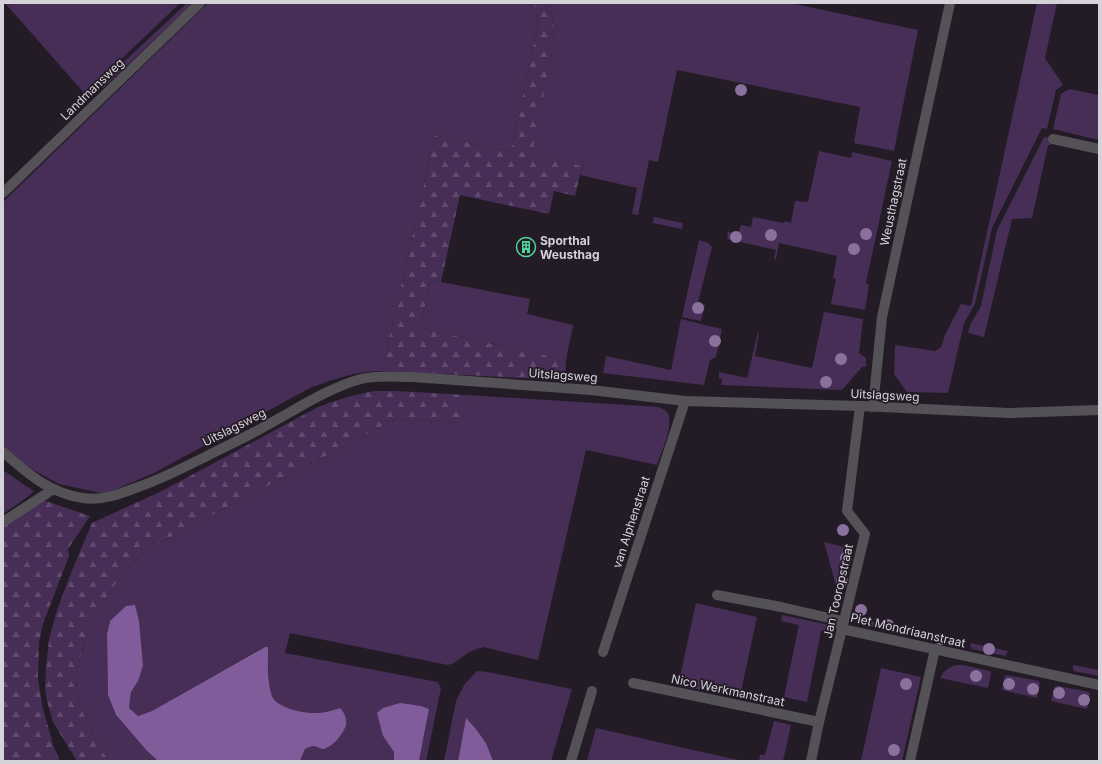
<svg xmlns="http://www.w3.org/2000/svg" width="1102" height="764" viewBox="0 0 1102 764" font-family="Inter,sans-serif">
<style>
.green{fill:#462e56}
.forest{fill:url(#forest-firs)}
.water{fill:#805c9a}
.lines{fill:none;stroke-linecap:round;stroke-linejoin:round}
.minor{stroke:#545157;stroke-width:10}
.tree{fill:#8a719d}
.labels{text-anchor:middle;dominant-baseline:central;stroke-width:3.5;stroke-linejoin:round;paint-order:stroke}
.street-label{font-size:12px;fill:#d6d2d9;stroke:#231c27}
.poi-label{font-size:12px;font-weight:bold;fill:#d6d2d9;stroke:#231c27;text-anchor:start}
</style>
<defs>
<pattern id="forest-firs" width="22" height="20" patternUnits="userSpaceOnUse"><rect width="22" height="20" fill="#462e56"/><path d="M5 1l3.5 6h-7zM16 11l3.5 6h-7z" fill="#604b6e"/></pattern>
</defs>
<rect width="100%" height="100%" fill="#231c27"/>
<g class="green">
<path d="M5 3H180L85 94Z"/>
<path d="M187 3H193L103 88 98 86Z"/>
<path d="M208 3H534L538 24 511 152 435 135 382 371C356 371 334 379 310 388L154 473 105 494 59 484 35 471 21 462 3 446V202Z"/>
<path d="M550 3H790L918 30 894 151 854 143 860 107 677 70 658 162 649 160 638 215 632 214 637 188 580 175 584 166 531 155 552 52 554 29Z"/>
<path d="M1037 3H1057L1045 58 1063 85 1056 90 1047 129 1042 128 992 228 975 304 964 323 948 393 907 392 894 374 895 345 935 351 941 347 945 335 961 304 971 306Z"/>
<path d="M1069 89 1099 95V140L1053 129 1061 94Z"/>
<path d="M1044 137 1051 138 1050 145H1048L1032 218 1012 219 984 337 968 333 970 325 981 306 997 230Z"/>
<path d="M819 151 851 158 852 152 892 161 866 283 869 285 865 310 831 304 836 279 833 278 837 256 779 243 776 259H774L776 250 727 239 728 232 738 234 741 225 751 227 753 217 784 223 785 221 791 223 795 201 808 202Z"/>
<path d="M654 217 683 223 682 229 653 223Z"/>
<path d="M699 240 708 243 712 247 698 302 705 305 701 321 682 317Z"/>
<path d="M431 280 530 299 527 314 573 325 566 360 420 328Z"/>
<path d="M824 312 863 319 859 353 866 358V367H862L842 390 721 385 722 379 719 378V372L747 378 758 332 759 333 755 356 812 368Z"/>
<path d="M681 319 722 329 716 357 710 360 704 385 603 373 606 356 671 370Z"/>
<path d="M467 395 659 407C662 409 667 410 668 414 674 425 661 453 657 465L586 450 538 660 483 647 469 652 454 663 448 665 290 633 285 653 438 682 441 688 426 761H419L429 709 383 736 394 752V761H300L305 749 314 746 340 708C331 711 322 713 313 713 302 713 276 707 272 696 267 680 269 663 267 647H264L152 711 138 716 129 708 131 692 138 681 110 621 107 634 108 695 116 715 147 751 158 761H109C95 740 82 716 77 692 76 683 77 673 79 664 81 652 84 640 89 629 102 600 125 568 149 548L396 419 459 423Z"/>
<path d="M3 470 26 486 34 491 26 498 3 514Z"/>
<path d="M824 542 852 549 841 601 840 600Z"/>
<path d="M696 603 757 617 740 696 678 686Z"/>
<path d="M782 615 834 626 835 627 832 633 821 631 807 702 784 697 799 625 781 621Z"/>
<path d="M871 621 904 628 902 632 901 633 873 627 870 624Z"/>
<path d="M971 643 1008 651 1006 655 1005 656 972 649 970 645Z"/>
<path d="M957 665H963L990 671 991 673 988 688 940 678C944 670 949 667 957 665Z"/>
<path d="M1073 665 1099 670V676L1074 671 1073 669Z"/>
<path d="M881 668 921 677 902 761H861Z"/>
<path d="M477 671 488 672 572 689 551 761H493L486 743 476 729 466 719 458 761H444L456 701 464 685Z"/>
<path d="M1007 675 1039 681 1040 684 1037 698 1002 690 1005 676Z"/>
<path d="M1055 686H1059L1089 692 1090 695 1087 709 1051 701Z"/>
<path d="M774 721 791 725 783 761H759L760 755H765Z"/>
<path d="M596 728 742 761H587Z"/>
</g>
<g class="forest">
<path d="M534 3H550L554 29 552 52 532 155 584 166 580 175 575 196 554 191 549 214 460 195 441 282 431 280 420 328 566 360 565 380 382 371 435 135 511 152 538 24Z"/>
<path d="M375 391H397L467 395 460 423 396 419 149 548C125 568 102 600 89 629 84 640 81 652 79 664 77 673 76 683 77 692 82 716 95 740 109 761H77L53 722 47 701 45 688 46 668 49 639 57 610 71 573 92 523 162 491 318 407C337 400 355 394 375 391Z"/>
<path d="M43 500 90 516 68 549 69 556 43 624 39 642 38 678 42 705 53 745 60 761H3V527Z"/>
</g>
<g class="water">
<path d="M135 605 139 621 143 666 138 681 131 692 129 708 138 716 152 711 265 647H268C268 663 267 680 272 696 276 707 302 713 313 713 323 713 331 711 340 708 344 712 347 718 346 725 344 733 332 748 323 749 320 749 317 746 314 746 311 746 308 748 305 749L300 761C294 761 281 759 277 761H158L147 751 116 715 108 695 107 634 110 621 126 606Z"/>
<path d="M400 703 421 706 429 709 419 761H394V752L383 736 377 713 383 708Z"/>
<path d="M466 718 476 729 486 743 493 761H458Z"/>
</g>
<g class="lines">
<g class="minor">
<path d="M1053 139 1099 149"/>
<path d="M3 193 200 3"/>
<path d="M873 407 882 317 950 3"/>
<path d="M3 452C27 473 49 493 83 498 102 501 120 494 138 487 162 479 184 467 207 456 228 445 249 436 269 424 299 408 328 388 361 379 378 375 396 377 413 377L591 390 685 401 860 406 1009 413 1099 410"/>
<path d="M3 522 52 490"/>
<path d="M717 595 781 607 838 620 842 629 1099 685"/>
<path d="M603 652 685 401"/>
<path d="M633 683 819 722"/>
<path d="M571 761 592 691"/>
<path d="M811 761 819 722 842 629 865 534 847 511 860 406"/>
<path d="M910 761 935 649"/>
</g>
</g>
<g class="tree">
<circle cx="741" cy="90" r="6"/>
<circle cx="866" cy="234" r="6"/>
<circle cx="771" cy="235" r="6"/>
<circle cx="736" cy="237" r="6"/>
<circle cx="854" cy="249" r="6"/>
<circle cx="698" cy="308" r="6"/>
<circle cx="715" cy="341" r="6"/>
<circle cx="841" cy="359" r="6"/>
<circle cx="826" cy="382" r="6"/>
<circle cx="843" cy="530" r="6"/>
<circle cx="846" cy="558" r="6"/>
<circle cx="842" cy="581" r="6"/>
<circle cx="861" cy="610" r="6"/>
<circle cx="888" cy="625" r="6"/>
<circle cx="941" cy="639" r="6"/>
<circle cx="989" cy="649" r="6"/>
<circle cx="976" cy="676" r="6"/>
<circle cx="906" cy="684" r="6"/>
<circle cx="1009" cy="684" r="6"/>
<circle cx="1033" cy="689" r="6"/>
<circle cx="1059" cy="693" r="6"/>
<circle cx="1084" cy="700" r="6"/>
<circle cx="894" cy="750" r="6"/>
</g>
<defs>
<g id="building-ring" transform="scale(1)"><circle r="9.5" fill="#231c27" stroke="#50d398" stroke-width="1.5"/><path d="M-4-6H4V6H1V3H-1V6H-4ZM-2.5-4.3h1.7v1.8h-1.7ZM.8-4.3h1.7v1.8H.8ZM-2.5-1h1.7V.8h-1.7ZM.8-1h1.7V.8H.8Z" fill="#50d398"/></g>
</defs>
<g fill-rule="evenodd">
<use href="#building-ring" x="526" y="247"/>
</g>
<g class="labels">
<g class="street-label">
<text transform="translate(92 89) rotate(-44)">Landmansweg</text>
<text transform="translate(893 202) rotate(-78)">Weusthagstraat</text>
<text transform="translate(563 375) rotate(4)">Uitslagsweg</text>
<text transform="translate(885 395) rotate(3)">Uitslagsweg</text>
<text transform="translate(234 427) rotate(-27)">Uitslagsweg</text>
<text transform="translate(631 522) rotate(-72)">van Alphenstraat</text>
<text transform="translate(838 591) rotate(-77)">Jan Tooropstraat</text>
<text transform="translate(908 630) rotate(13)">Piet Mondriaanstraat</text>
<text transform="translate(728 690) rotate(12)">Nico Werkmanstraat</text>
</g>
<g class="poi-label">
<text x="540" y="240">Sporthal<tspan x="540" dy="14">Weusthag</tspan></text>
</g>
</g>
<rect width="1102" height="764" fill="none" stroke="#d6d2d9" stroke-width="8"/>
</svg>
